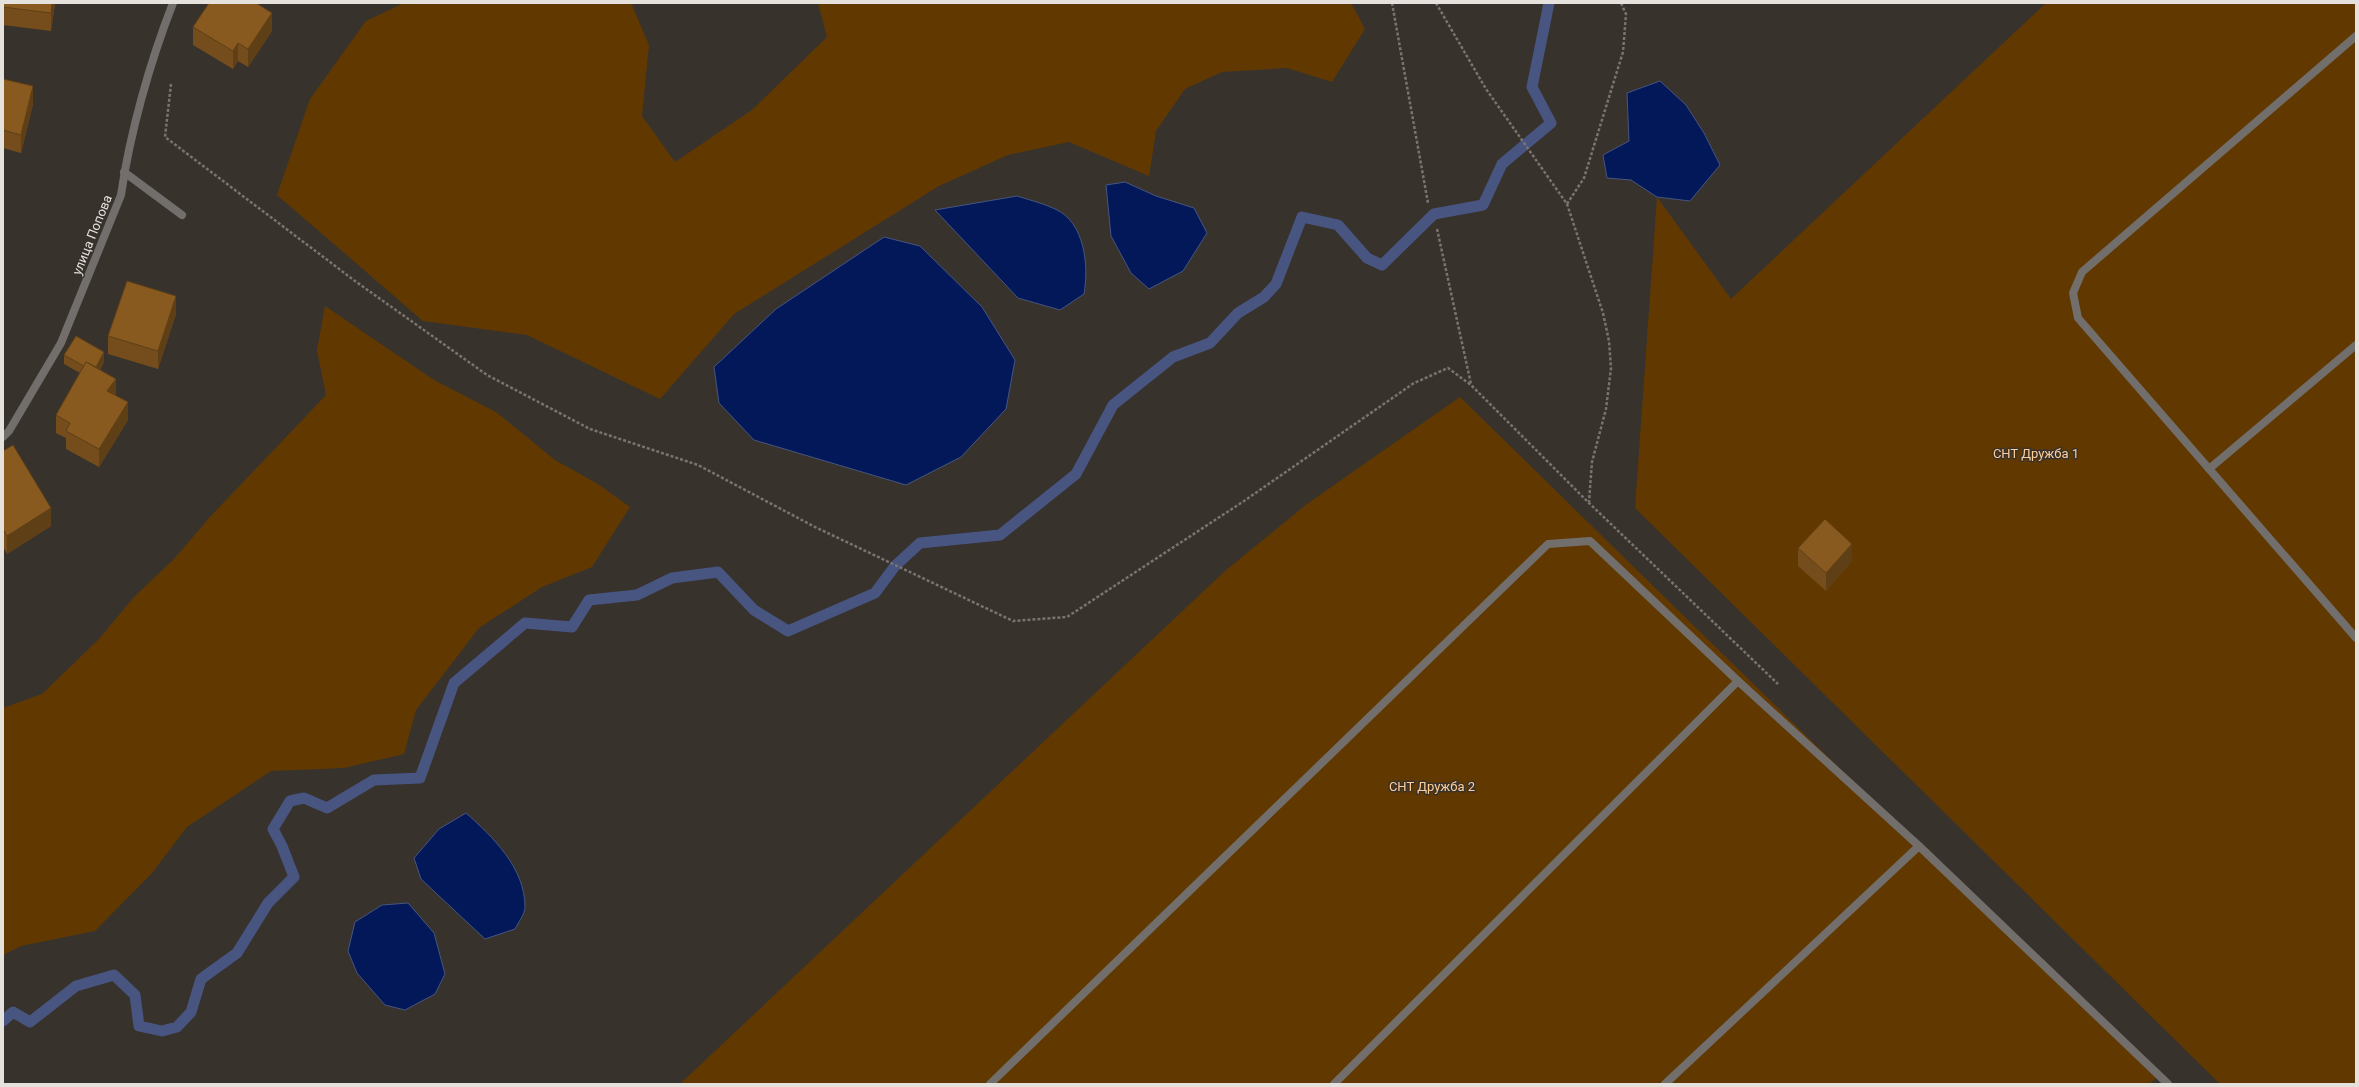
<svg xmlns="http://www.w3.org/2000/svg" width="2359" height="1087" viewBox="0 0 2359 1087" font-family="Roboto,sans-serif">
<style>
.green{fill:#613900}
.water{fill:#031858;stroke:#475580}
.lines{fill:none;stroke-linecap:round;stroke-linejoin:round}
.stream{stroke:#475580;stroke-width:11}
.path{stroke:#797470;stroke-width:2.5;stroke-dasharray:3 2;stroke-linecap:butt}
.service{stroke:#716e6b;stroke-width:8}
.minor{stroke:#716e6b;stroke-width:8}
.wall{fill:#754d1c}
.shaded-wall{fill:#5f3f16}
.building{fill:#885a20;stroke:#5f3f16}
.labels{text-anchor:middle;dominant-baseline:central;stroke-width:3;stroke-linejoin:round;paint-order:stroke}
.street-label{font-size:13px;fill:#e5e2de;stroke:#38322d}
.park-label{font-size:13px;fill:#ffcd98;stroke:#38322d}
</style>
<rect width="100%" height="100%" fill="#38322d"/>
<g class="green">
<path d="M404 3H631L649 45 642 116 675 162 752 110 827 37 818 3H1351L1365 29 1332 82 1287 68 1222 72 1185 89 1156 131 1149 176 1069 142 1008 155 939 186 734 314 660 399 527 335 423 321 277 195 310 99 366 21Z"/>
<path d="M2046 3H2356V1084H2220L1635 508 1657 197 1731 299Z"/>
<path d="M325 306 434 380 496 412 555 460 598 484 630 507 592 567 542 587 479 628 416 710 404 754 344 768 271 771 187 827 152 873 95 931 21 946 3 955V708L42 694 99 639 134 597 174 559 209 518 326 395 317 350Z"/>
<path d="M1460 397 2156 1078 2149 1084H680L1225 571 1307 504Z"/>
</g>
<g class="water">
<path d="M1660 81 1686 105 1704 133 1720 165 1690 201 1657 197 1631 180 1607 178 1603 155 1629 141 1627 93Z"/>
<path d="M1125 182 1156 196 1194 208 1207 233 1183 271 1149 289 1131 273 1111 236 1106 185Z"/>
<path d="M1017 196C1029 200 1043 203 1055 209 1085 222 1089 266 1084 294L1060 310 1018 298 935 210Z"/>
<path d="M884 237 920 246 982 307 1015 360 1006 409 961 457 906 485 754 440 719 403 714 367 776 309Z"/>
<path d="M466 813C493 837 525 868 525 907 525 914 518 923 515 929L485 939 421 879 414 858 439 829Z"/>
<path d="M408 903 434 933 445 974 435 994 405 1010 385 1005 357 973 348 951 355 922 382 905Z"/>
</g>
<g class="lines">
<path class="stream" d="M3 1021 13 1012 30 1022 76 986 114 975 135 995 139 1026 162 1031 177 1027 191 1012 201 979 237 953 268 903 294 877 282 846 273 829 290 801 304 798 327 808 374 780 420 778 454 683 525 623 572 627 589 600 637 595 672 578 718 572 754 610 788 631 875 593 895 566 920 543 1000 535 1076 474 1113 405 1173 357 1210 343 1238 313 1264 297 1276 284 1302 217 1338 225 1367 258 1382 265 1434 214 1483 205 1502 164 1551 123 1532 87 1549 3"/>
<g class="path">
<path d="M1392 3 1428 203"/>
<path d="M1436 3 1486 89 1567 204 1603 313 1609 341 1611 368 1606 409 1592 462 1589 502"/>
<path d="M171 84 165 137 355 281 487 375 590 429 698 465 815 527 1013 621 1067 617 1244 501 1414 383 1448 368 1471 385 1589 503 1778 684"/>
<path d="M1567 204 1584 178 1623 52 1626 14 1621 3"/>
<path d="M1437 229 1471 384"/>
</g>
<g class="service">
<path d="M2356 36 2082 272 2073 293 2078 318 2356 638"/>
<path d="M124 172 182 215"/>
<path d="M2209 469 2356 345"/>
<path d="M990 1084 1548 544 1590 541 1738 681 1919 846 2168 1084"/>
<path d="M1334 1084 1738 681"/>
<path d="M1665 1084 1919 846"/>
</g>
<path class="minor" d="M3 437 9 431 61 343 121 195C130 132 150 62 173 3"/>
</g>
<g class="wall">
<path d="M3 3H55L51 31 3 25Z"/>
<path d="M193 27 272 31 248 67 238 61 233 69 193 45Z"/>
<path d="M3 79 33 104 21 153 3 148Z"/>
<path d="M176 314 158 369 108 354V336Z"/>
<path d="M64 355 104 362 100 370 116 396 128 420 99 467 66 449V438L56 433V415L80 373 64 364Z"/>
<path d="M3 451 51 526 7 554 3 547Z"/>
<path d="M1798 548 1852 561 1826 591 1798 566Z"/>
</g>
<g class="shaded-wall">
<path d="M52 3H55L51 31V13Z"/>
<path d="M272 13V31L248 67V49Z"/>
<path d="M238 43V61L233 69V51Z"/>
<path d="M33 86V104L21 153V135Z"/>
<path d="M4 234V252L3 254V236Z"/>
<path d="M176 296V314L158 369V351Z"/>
<path d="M104 352V362L93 381V372Z"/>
<path d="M116 379V396L107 391Z"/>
<path d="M128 402V420L99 467V449Z"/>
<path d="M51 508V526L7 554V536Z"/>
<path d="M1852 544V561L1826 591V573Z"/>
</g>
<g class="building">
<path d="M3 3H52L51 13 3 7Z"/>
<path d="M209 3H256L272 13 248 49 238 43 233 51 193 27Z"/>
<path d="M3 79 33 86 21 135 3 130Z"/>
<path d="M127 281 176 296 158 351 108 336Z"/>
<path d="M76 336 104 352 96 367 86 362 84 366 64 355Z"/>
<path d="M86 362 116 379 107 391 128 402 99 449 66 431 70 423 56 415Z"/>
<path d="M13 445 51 508 7 536 3 529V451Z"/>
<path d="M1825 519 1852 544 1826 573 1798 548Z"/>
</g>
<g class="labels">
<g class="street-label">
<text transform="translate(92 235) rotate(-68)">улица Попова</text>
</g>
<g class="park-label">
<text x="2036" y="453">СНТ Дружба 1</text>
<text x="1432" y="786">СНТ Дружба 2</text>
</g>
</g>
<rect width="2359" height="1087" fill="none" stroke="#e5e2de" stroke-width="8"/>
</svg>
